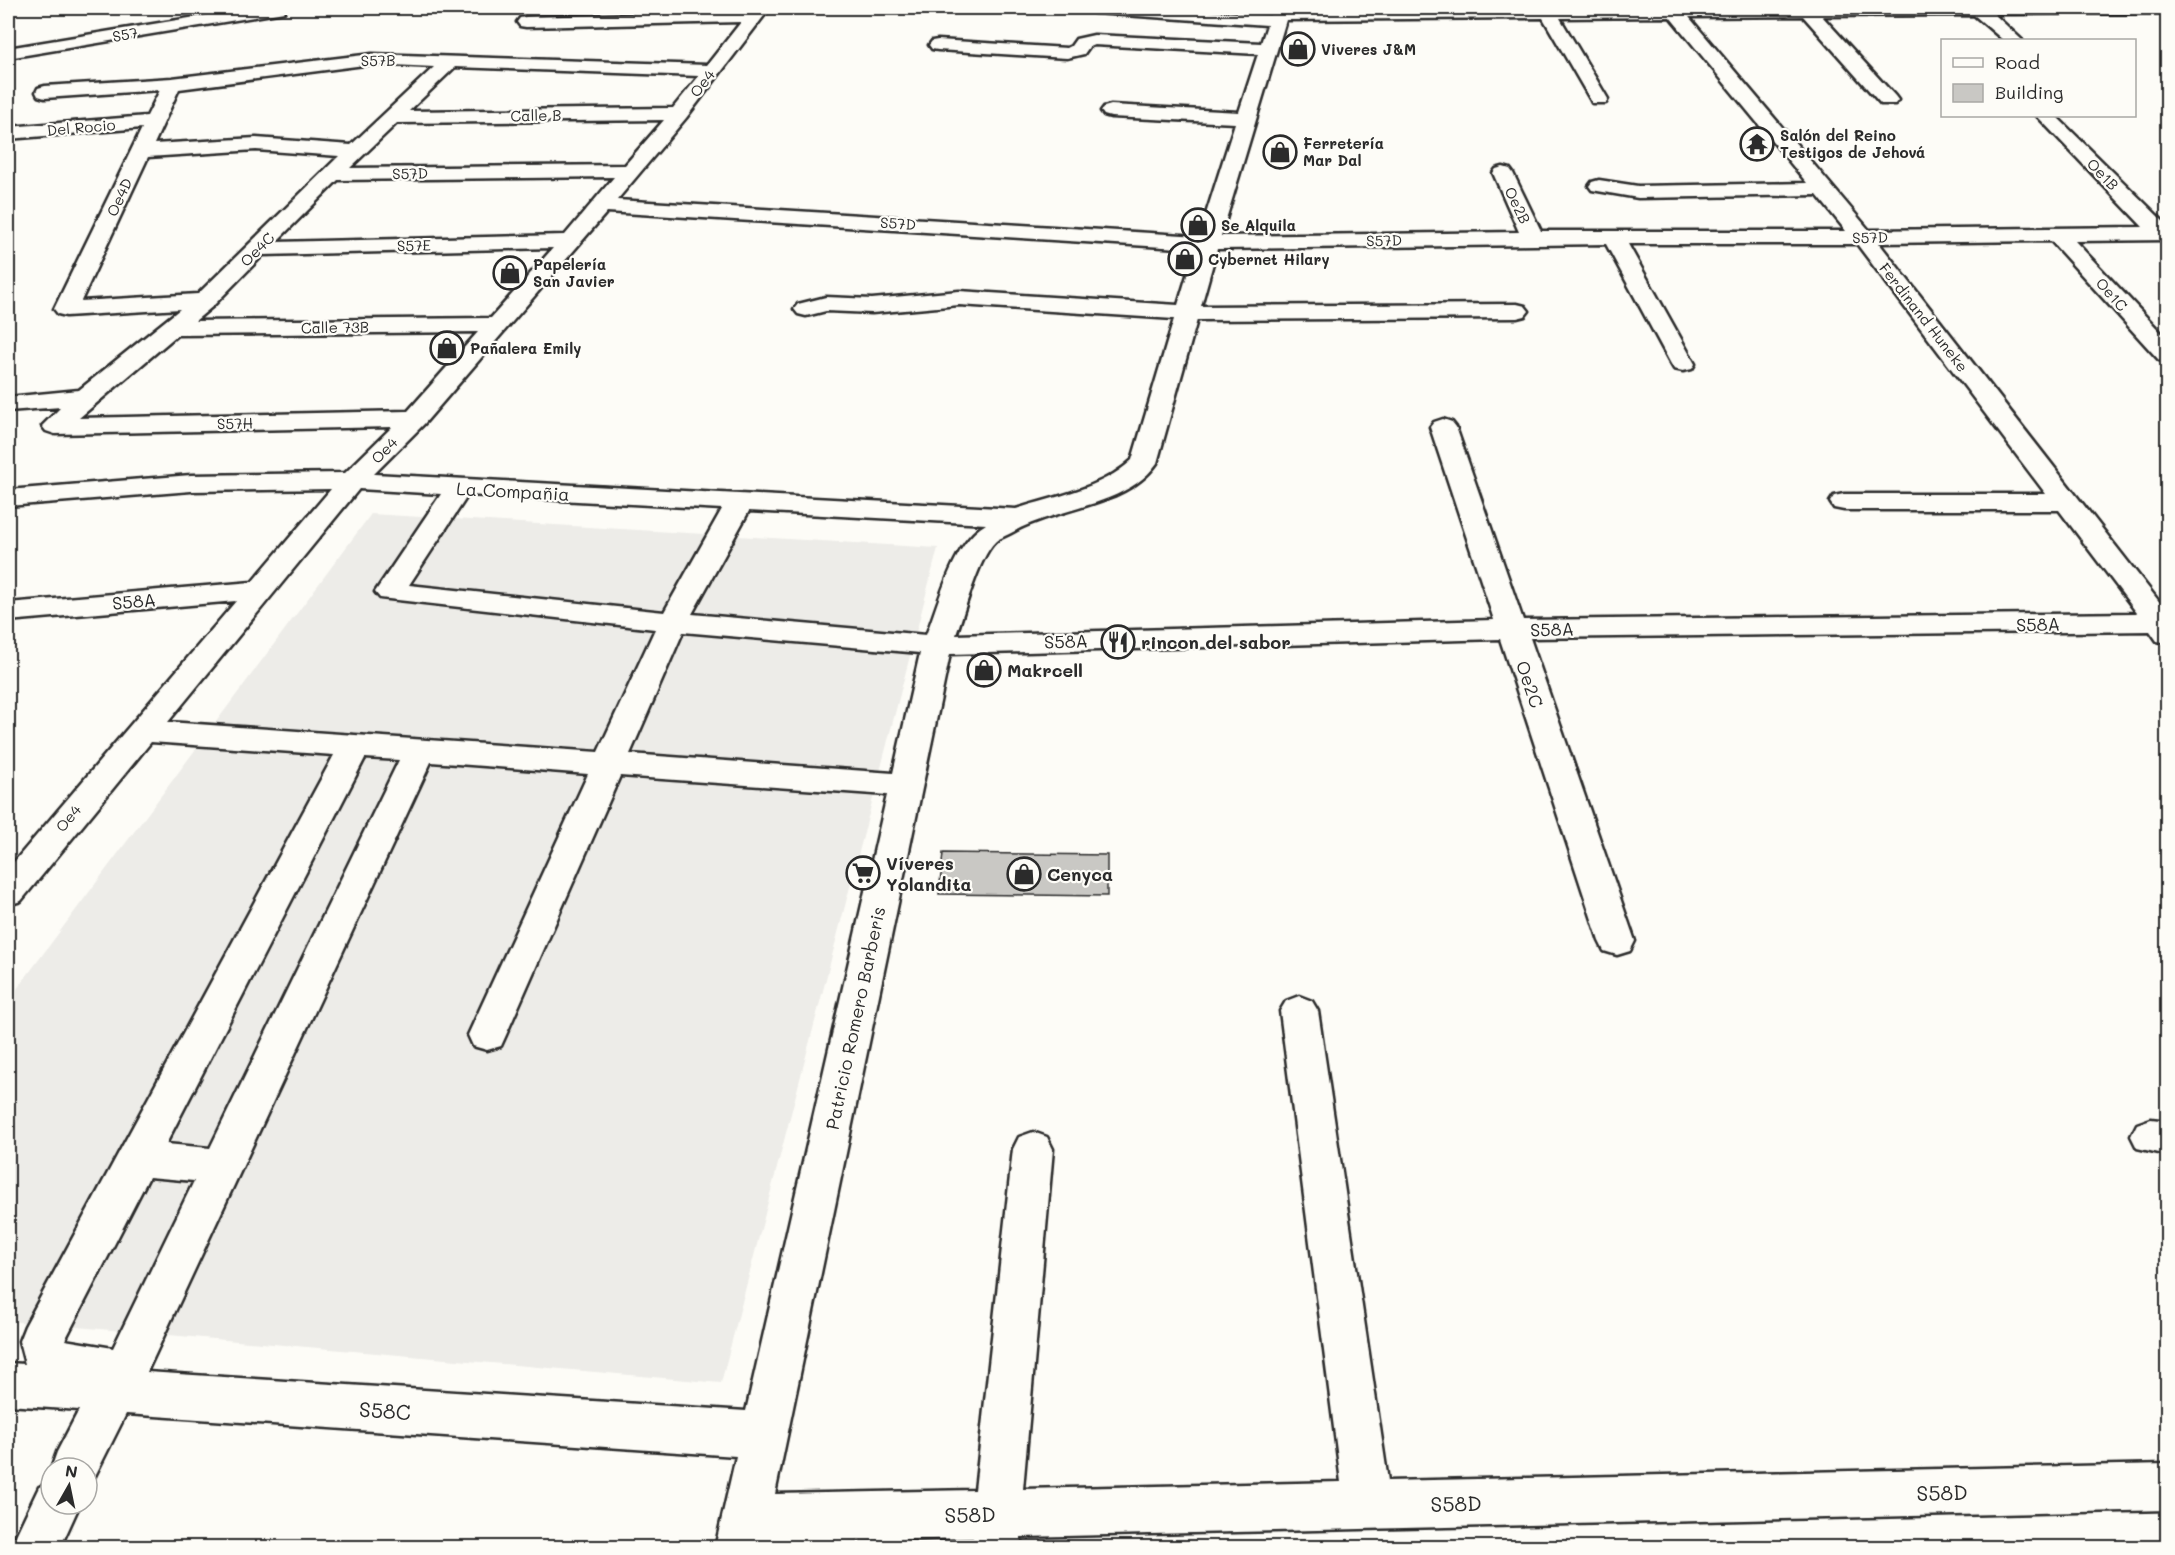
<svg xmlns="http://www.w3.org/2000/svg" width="2175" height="1555" viewBox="0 0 2175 1555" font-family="Mali,sans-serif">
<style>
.built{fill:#edece8}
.building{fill:#c9c8c4;stroke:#2b2b2b;stroke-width:1.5}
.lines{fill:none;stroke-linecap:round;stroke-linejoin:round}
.minor-casing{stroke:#2b2b2b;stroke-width:5}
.minor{fill:#fdfcf7;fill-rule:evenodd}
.labels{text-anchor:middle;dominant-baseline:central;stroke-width:4.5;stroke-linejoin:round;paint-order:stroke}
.far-street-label{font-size:15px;fill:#2b2b2b;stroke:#fdfcf7}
.far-poi-label{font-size:15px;font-weight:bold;fill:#2b2b2b;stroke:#fdfcf7;text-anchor:start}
.street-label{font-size:18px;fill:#2b2b2b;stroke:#fdfcf7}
.poi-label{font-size:18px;font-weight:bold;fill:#2b2b2b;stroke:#fdfcf7;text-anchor:start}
.near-street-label{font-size:21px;fill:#2b2b2b;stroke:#fdfcf7}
</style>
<rect width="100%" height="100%" fill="#fdfcf7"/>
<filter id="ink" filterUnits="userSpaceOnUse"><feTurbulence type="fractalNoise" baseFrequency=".0167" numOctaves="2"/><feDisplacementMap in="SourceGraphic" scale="12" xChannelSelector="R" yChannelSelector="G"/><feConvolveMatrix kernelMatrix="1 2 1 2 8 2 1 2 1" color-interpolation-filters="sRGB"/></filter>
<g filter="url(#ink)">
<path class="built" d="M371 514 938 548 721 1383 8 1321V1001Z"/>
<path class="building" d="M943 853 1107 855V896L939 894Z"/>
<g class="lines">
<g class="minor-casing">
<g id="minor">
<path d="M250 8H287L284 12 8 58V48Z"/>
<path d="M753 8H770L686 118 617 200 1199 236 1235 123 1111 117 1104 115 1101 111 1104 107 1111 105 1239 112 1258 54 1094 45 1089 47 1084 54 1067 58 938 50 932 49 929 45 932 41 938 40 1067 48 1071 46 1076 39 1094 35 1261 43 1267 25 1095 13 1089 12 1087 8H1160L1270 15 1273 8H1289V10L2167 8 2165 12 2159 13 1994 14 2022 40H2003L1974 15 1822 16 1895 96 1898 100 1895 104H1881L1803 16 1689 17 1869 230 2143 227 2037 116H2056L2168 226V240L2075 241 2168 340V362L2159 360 2051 241 1879 243 2168 613V643L2157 641 2150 631 1530 638 1635 941 1630 951 1617 955 1604 951 1599 941 1500 639 950 654 775 1494 975 1490 1013 1149 1019 1137 1033 1132 1047 1137 1053 1149 1023 1489 1341 1482 1280 1011 1286 1001 1299 996 1312 1001 1318 1011 1388 1481 2168 1464V1510L1021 1537V1548H973V1538L765 1543 764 1548H715L736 1456 126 1414 91 1484 87 1486V1468L51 1469 57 1452 79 1410 8 1405V1363L25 1364 19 1341 25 1326 334 755 151 742 21 901 8 905V869L236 601 8 621V603L252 582 331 489 191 491 8 506V490L191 475 345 473 392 427 55 434 46 431 42 426 61 407 8 411V397L79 390 180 309 66 316 58 314 54 309 142 128 8 139V127L147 116 160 90 45 98 38 96 36 92 38 88 45 86 172 78 372 54 707 65 741 22 526 27 520 26 517 22 520 18 526 17 750 11ZM1670 17 1807 183 1638 186 1599 180 1592 182 1589 186 1592 190 1638 198 1817 195 1846 231H1541L1513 173 1510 169 1503 167 1496 169 1493 173 1519 232 1221 236 1286 20 1543 18 1590 99 1592 103H1606L1608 99 1560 18ZM372 64 434 67 351 145 256 138 154 144 179 89ZM455 67 699 76 673 108 409 111ZM664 120 625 165 350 168 397 123ZM256 150 339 156 198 294 81 301 148 157ZM614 177 565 235 276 242 338 180ZM607 212 1195 249 1178 305 959 291 872 299 826 297 798 304 794 309 798 314 806 316 826 311 872 313 959 305 1174 319 1132 460C1101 489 1056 496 1016 509L374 474 424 424ZM1606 244 1671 364 1674 369 1683 371 1692 369 1695 364 1628 244H1857L2046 494H1844L1834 496 1830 502 1834 508 1844 510H2059L2137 613 1523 620 1456 427 1452 422 1443 419 1434 422 1430 427 1494 620 956 635C964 613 979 557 995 542 999 538 1006 536 1011 533 1055 507 1127 507 1157 463L1197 320 1517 318 1525 316 1529 311 1525 306 1517 304 1201 306 1217 249ZM553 248 491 318 195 321 213 306 263 255ZM478 332 408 411 79 418 177 335ZM359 489 441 494 375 592 380 598 655 629 598 752 168 722ZM468 495 722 509 664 612 409 585ZM749 511 986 524C953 543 940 600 926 635L692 614ZM683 632 920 653 893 773 630 754ZM365 758 399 760 210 1148 166 1144ZM431 762 588 774 468 1035 473 1046 487 1050 501 1046 506 1035 620 776 887 795 746 1411 147 1372ZM149 1177 194 1181 113 1348 65 1340Z"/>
<path d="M2151 1119 2168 1121V1155L2137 1148 2131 1136 2137 1124Z"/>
<path d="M51 1482V1504H80L60 1548H10L39 1487Z"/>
</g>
</g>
<use href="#minor" class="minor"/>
</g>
</g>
<defs>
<g id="shop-ring" transform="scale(1.725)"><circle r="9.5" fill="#fdfcf7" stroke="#2b2b2b" stroke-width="1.5"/><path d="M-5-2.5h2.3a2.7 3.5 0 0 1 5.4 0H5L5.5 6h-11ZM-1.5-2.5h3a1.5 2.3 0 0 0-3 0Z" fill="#2b2b2b"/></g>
<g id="temple-ring" transform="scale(1.725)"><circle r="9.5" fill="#fdfcf7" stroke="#2b2b2b" stroke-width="1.5"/><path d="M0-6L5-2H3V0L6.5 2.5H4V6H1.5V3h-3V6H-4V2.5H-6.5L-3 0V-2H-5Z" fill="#2b2b2b"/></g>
<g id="restaurant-ring" transform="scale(1.725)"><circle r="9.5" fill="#fdfcf7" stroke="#2b2b2b" stroke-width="1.5"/><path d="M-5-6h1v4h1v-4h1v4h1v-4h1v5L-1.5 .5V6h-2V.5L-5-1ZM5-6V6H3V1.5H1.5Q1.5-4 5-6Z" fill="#2b2b2b"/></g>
<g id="supermarket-ring" transform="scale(1.725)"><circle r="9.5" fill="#fdfcf7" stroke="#2b2b2b" stroke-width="1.5"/><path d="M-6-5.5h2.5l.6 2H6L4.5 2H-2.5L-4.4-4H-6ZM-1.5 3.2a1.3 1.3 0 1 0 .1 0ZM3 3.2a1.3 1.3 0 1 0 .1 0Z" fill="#2b2b2b"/></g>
</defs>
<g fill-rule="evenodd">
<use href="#shop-ring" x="1298" y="49"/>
<use href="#temple-ring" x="1757" y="144"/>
<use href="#shop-ring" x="1280" y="152"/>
<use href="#shop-ring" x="1198" y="225"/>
<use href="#shop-ring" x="1185" y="259"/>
<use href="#shop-ring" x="510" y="273"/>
<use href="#shop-ring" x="447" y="348"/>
<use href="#restaurant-ring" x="1118" y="642"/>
<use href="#shop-ring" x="984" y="670"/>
<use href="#supermarket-ring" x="863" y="873"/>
<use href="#shop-ring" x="1024" y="874"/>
</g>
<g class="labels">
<g class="far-street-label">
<text transform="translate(125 34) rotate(-10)">S57</text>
<text transform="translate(378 60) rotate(-1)">S57B</text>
<text transform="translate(702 83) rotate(-52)">Oe4</text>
<text transform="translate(536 115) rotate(-1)">Calle B</text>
<text transform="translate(81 127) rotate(-5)">Del Rocio</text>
<text transform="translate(410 173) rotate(-1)">S57D</text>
<text transform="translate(2103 174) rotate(46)">Oe1B</text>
<text transform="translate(119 197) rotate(-65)">Oe4D</text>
<text transform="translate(1518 205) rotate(64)">Oe2B</text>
<text transform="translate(898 223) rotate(4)">S57D</text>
<text transform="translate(1870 237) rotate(-1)">S57D</text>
<text transform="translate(1384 240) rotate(-1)">S57D</text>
<text transform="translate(414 245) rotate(-1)">S57E</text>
<text transform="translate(257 249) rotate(-45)">Oe4C</text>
<text transform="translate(2112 294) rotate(48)">Oe1C</text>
<text transform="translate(1924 317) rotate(52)">Ferdinand Huneke</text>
<text transform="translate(335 327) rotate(-1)">Calle 73B</text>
<text transform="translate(235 423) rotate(-1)">S57H</text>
<text transform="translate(384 450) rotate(-45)">Oe4</text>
<text transform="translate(68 818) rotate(-50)">Oe4</text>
</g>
<g class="far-poi-label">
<text x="1321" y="49">Viveres J&amp;M</text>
<text x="1780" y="135">Salón del Reino<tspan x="1780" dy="17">Testigos de Jehová</tspan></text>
<text x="1303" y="143">Ferretería<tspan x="1303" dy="17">Mar Dal</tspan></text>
<text x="1221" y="225">Se Alquila</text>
<text x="1208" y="259">Cybernet Hilary</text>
<text x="533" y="264">Papelería<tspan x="533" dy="17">San Javier</tspan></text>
<text x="470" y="348">Pañalera Emily</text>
</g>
<g class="street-label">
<text transform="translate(513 491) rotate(3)">La Compañia</text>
<text transform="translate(134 601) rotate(-5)">S58A</text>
<text transform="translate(2038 624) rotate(-1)">S58A</text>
<text transform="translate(1552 629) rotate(-1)">S58A</text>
<text transform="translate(1066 641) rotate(-2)">S58A</text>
<text transform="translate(1530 684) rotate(71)">Oe2C</text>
<text transform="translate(855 1018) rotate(-78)">Patricio Romero Barberis</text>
</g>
<g class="poi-label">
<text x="1141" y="642">rincon del sabor</text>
<text x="1007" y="670">Makrcell</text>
<text x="886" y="863">Víveres<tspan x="886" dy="21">Yolandita</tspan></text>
<text x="1047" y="874">Cenyca</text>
</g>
<g class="near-street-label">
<text transform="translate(385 1410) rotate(4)">S58C</text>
<text transform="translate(1942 1492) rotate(-1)">S58D</text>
<text transform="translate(1456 1503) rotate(-1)">S58D</text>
<text transform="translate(970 1514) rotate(-1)">S58D</text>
</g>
</g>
<rect width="2175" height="1555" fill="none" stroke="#fdfcf7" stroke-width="30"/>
<rect x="15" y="15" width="2145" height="1525" fill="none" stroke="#2b2b2b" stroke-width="2" filter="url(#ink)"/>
<rect x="1941" y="39" width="195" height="78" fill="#fdfcf7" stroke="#a9a8a5" stroke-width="1.5"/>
<rect x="1953" y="58" width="30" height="9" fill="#fdfcf7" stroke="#a9a8a5" stroke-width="1.5"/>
<text x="1995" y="69" font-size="18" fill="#2b2b2b">Road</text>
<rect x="1953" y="84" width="30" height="18" fill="#c9c8c4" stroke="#a9a8a5" stroke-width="1.5"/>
<text x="1995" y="99" font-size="18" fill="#2b2b2b">Building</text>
<g transform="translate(69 1486) rotate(9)"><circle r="28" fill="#fdfcf7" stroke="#a9a8a5" stroke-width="1.5"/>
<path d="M0-4.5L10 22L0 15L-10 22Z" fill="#2b2b2b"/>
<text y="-9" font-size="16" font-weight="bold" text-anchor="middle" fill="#2b2b2b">N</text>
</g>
</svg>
